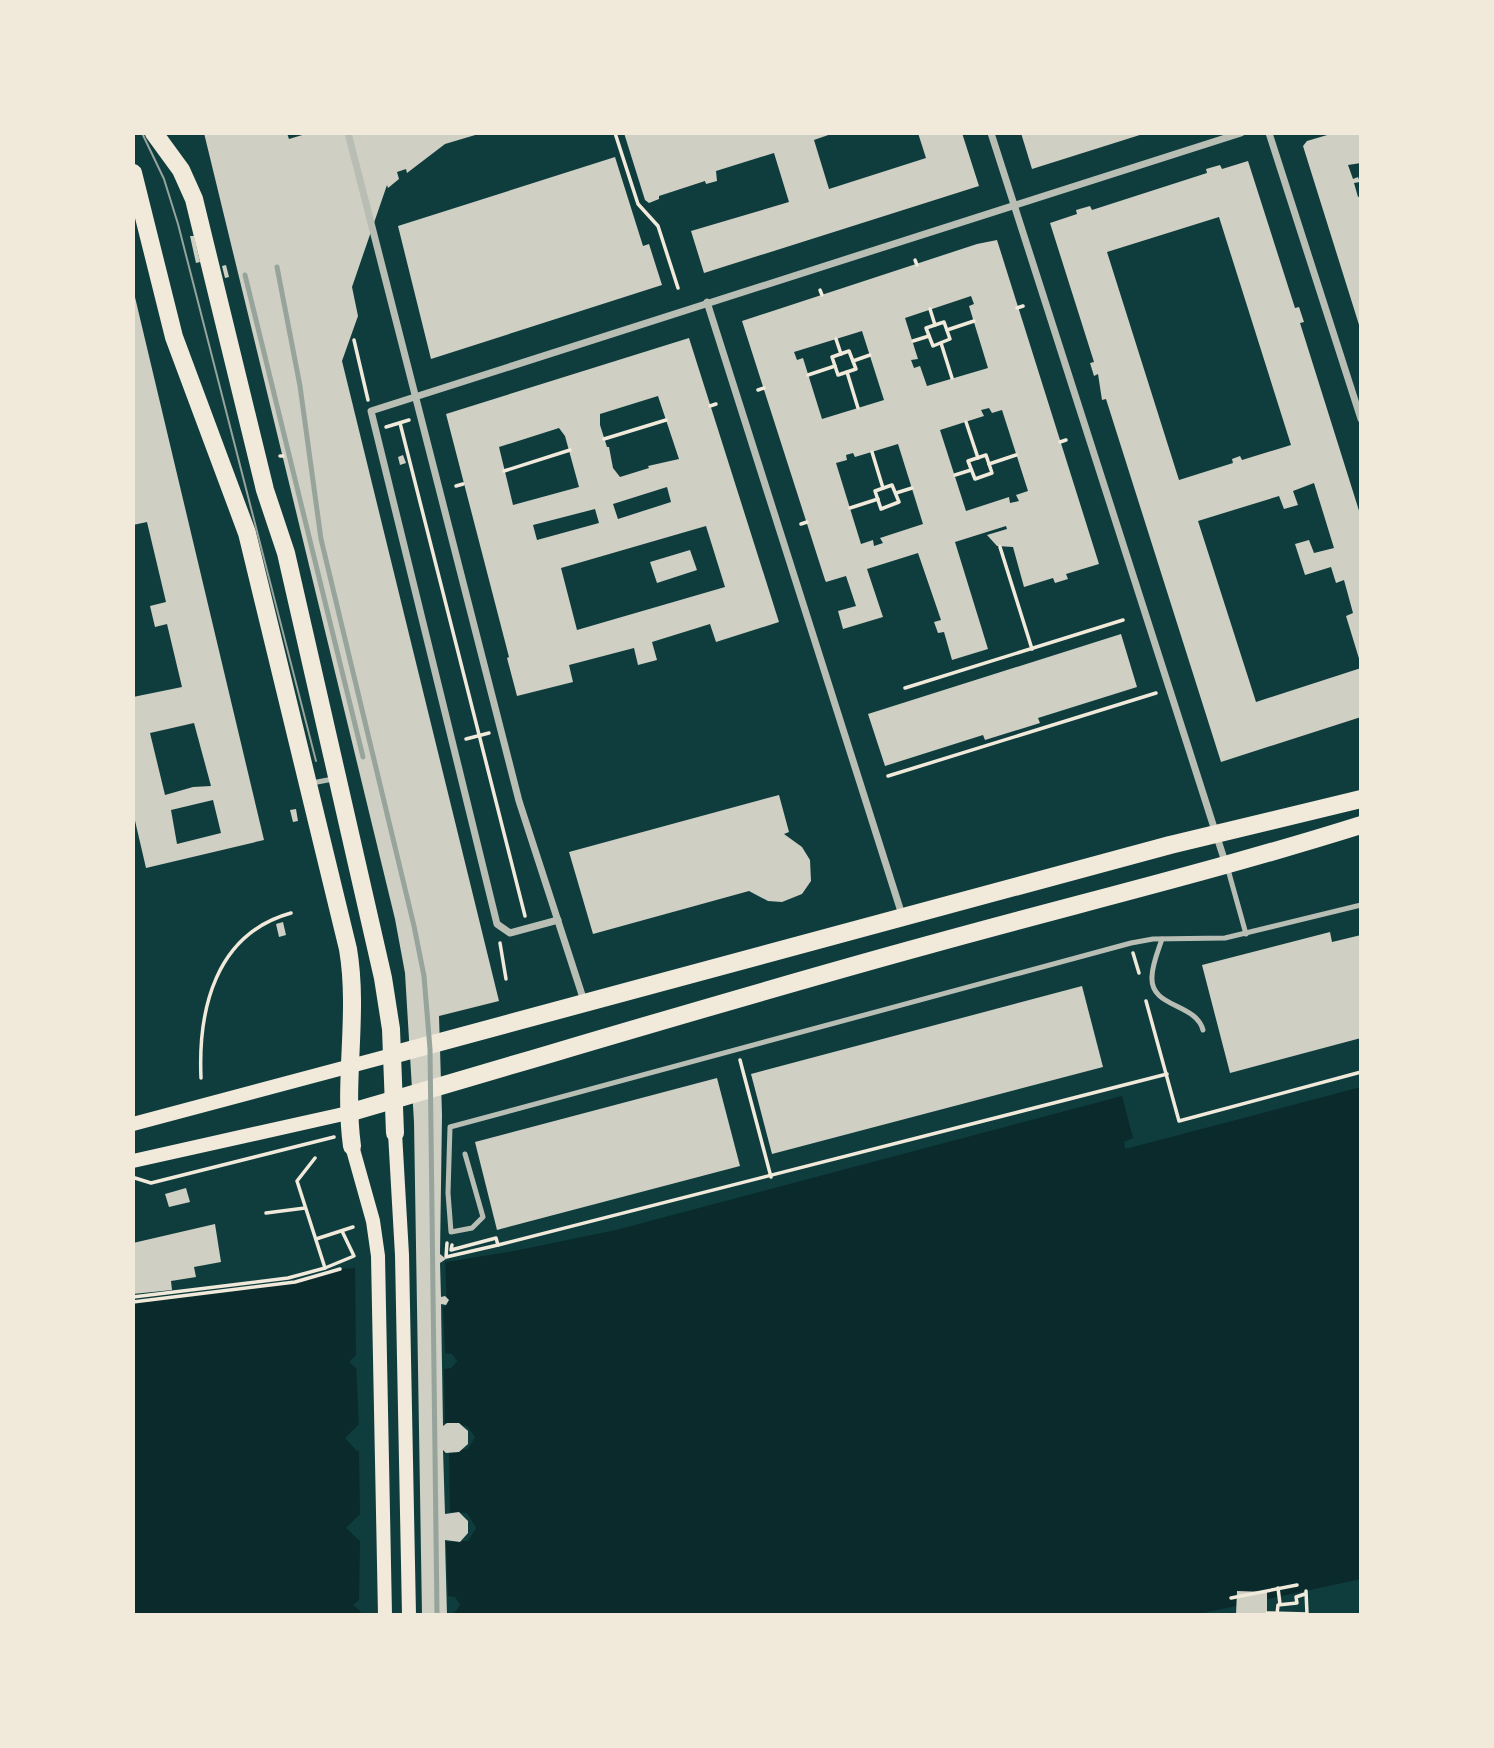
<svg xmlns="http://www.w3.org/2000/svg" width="1494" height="1748" viewBox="0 0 1494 1748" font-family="'Roboto Condensed',sans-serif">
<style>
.water{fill:#0a2a2b;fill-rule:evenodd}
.pier{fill:#0f3d3e}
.building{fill:#cfcfc3;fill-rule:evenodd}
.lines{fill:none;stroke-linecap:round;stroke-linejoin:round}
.path{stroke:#f1e9da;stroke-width:3.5}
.service{stroke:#b8beb3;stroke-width:5}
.minor{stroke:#b8beb3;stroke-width:7}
.secondary{stroke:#f1e9da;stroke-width:14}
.primary{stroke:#f1e9da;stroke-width:18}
.tram{stroke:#97a49c;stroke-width:2}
.rail{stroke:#97a49c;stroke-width:5}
</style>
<rect width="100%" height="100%" fill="#0f3d3e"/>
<path class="water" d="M1361 1087V1579L1194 1615H133V1302L295 1282 340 1269 440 1263 514 1251 616 1230 1122 1096 1133 1138 1124 1142 1125 1148H1129ZM356 1295 447 1298 443 1306 356 1302ZM451 1354 457 1361 451 1368H356L349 1362 356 1355ZM459 1423 475 1437 459 1451H357L345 1438 358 1425ZM467 1513 476 1528 468 1541 361 1542 346 1528 359 1515ZM455 1597 460 1605 448 1612 360 1611 353 1605 360 1599Z"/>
<path class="pier" d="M445 1258 447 1306 443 1307 445 1353 452 1354 457 1361 451 1368 444 1369 445 1423 467 1426 475 1437 468 1449 449 1452 450 1512 467 1513 476 1528 468 1540 446 1542 448 1596 455 1597 460 1605 456 1611 448 1615H361L359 1606 448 1609 456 1605 453 1600 359 1604 360 1537H466L472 1528 465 1516 360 1519 359 1448H449L466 1445 471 1437 466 1430 445 1427 359 1428 356 1363 449 1365 452 1361 450 1357 356 1360 355 1265Z"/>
<g class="building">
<path d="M204 133H287L289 139 309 133H482L445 144 407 173 406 169 397 172 399 179 388 188 387 185 352 287 358 316 342 361 499 1001 439 1016 442 1115 440 1254 446 1259 440 1263 441 1297 445 1296 449 1300 446 1305 441 1304 443 1426 447 1423H459L468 1431V1444L459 1452 446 1453 443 1450 445 1514 459 1512 468 1521V1533L460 1542 445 1540 447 1615H422L414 1122 405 973 395 919Z"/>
<path d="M624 133H834L814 140 829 189 926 158 918 133H962L979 186 704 273 691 231 789 202 774 153 716 171 717 181 706 184 705 181 659 196V199L649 203 645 200Z"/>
<path d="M1021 133H1143V134L1032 169Z"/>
<path d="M1334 133H1361V163L1348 165 1353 179 1358 177 1360 182 1354 183 1358 197 1361 196 1360 328 1303 146 1307 141Z"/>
<path d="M615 157 643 246 649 244 662 285 431 359 398 226Z"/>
<path d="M1248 161 1295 308 1299 307 1304 322 1300 323 1361 517V665L1346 616 1353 613 1344 580 1336 583 1331 567 1305 575 1295 544 1309 540 1314 553 1334 548 1314 483 1293 491 1298 505 1284 509 1279 496 1198 521 1256 702 1361 668V717L1221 762 1106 399 1102 400 1098 374 1094 376 1090 363 1094 362 1050 223 1077 214 1076 210 1090 206 1092 210 1207 173 1206 169 1220 165 1222 169ZM1219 217 1291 445 1242 460 1240 456 1232 459 1233 463 1179 480 1107 252Z"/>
<path d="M190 236H194L200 262 196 263Z"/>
<path d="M997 240 1099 564 1066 574 1068 579 1055 583 1053 578 1024 587 1013 547 997 546 987 535 1007 529 1006 526 955 542 988 649 952 660 944 632 938 633 934 622 941 620 918 553 867 569 883 617 843 629 838 611 856 606 846 576 826 582 825 580 742 321 977 244ZM971 296 974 304 969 306 988 368 927 386 920 366 914 368 911 360 918 359 905 318ZM862 331 884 400 822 419 803 358 797 360 794 352ZM989 408 992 413 1002 410 1028 491 1016 495 1019 501 1010 503 1009 497 966 511 940 430 984 416 981 410ZM898 444 923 524 880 538 883 543 874 546 873 540 861 544 836 463 847 460 846 455 853 453 855 457Z"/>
<path d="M226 265 229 277 225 278 222 266Z"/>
<path d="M134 293 264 840 146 868 133 812V697L182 687 167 624 155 627 150 606 166 602 147 522 133 525ZM194 723 211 786 193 787 165 795 150 733ZM213 800 221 833 177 844 171 810Z"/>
<path d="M689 338 779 622 716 642 710 624 652 642 657 660 638 665 634 648 569 665 573 682 517 696 507 658 509 657 446 414ZM658 396 679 459 648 466 649 468 620 477 613 468 609 447H607L600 425V414ZM559 428 565 436 579 487 513 505 499 447ZM667 487 671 502 618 519 613 504ZM595 509 599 523 537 540 533 525ZM706 526 725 587 577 630 561 568Z"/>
<path d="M403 455 406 463 400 465 398 457Z"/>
<path d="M690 550 697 570 657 583 650 562Z"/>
<path d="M1121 634 1137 687 1038 718 1040 723 985 740 983 735 885 766 868 714Z"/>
<path d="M779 795 789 832 784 834 802 847 810 860 811 881 802 894 782 902 768 901 749 891 593 934 569 852Z"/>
<path d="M296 809 298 821 293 822 290 810Z"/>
<path d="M283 922 286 935 279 937 276 924Z"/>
<path d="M1330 932 1332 942 1361 935V1038L1230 1073 1202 965Z"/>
<path d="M1082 986 1103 1067 772 1154 751 1074Z"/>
<path d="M717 1078 740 1166 497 1230 475 1142Z"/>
<path d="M186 1188 190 1202 169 1207 165 1194Z"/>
<path d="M215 1224 221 1262 194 1267 196 1277 171 1281 172 1290 133 1294V1243Z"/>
<path d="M1237 1591 1267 1592V1615H1236Z"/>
</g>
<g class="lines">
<g class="path">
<path d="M615 133 638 204 658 226 678 288"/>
<path d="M915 260 917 265"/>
<path d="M820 290 822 295"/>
<path d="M1017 308 1023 306"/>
<path d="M930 309 935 325"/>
<path d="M944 322 950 339 933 346 926 328Z"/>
<path d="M947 330 974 321"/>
<path d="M836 339 841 354"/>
<path d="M354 340 368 400"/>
<path d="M913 341 929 336"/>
<path d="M941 343 952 378"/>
<path d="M849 351 856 369 838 375 832 357Z"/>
<path d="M853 361 870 355"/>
<path d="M847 372 858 408"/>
<path d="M808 375 835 366"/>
<path d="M758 390 764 388"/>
<path d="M710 406 716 404"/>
<path d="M966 422 978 458"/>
<path d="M400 423 525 916"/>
<path d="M386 427 409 420"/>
<path d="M604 439 666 420"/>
<path d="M1060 442 1066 440"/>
<path d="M872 452 883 488"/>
<path d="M986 455 992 473 975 479 968 461Z"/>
<path d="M280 456H283"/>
<path d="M989 464 1016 455"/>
<path d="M504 471 570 450"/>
<path d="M955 475 971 470"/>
<path d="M892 485 899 502 881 509 875 491Z"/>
<path d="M456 486 463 484"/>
<path d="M896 493 912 488"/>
<path d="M850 508 878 499"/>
<path d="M801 524 807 522"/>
<path d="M1000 547 1032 649"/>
<path d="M905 688 1123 620"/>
<path d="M466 739 489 733"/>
<path d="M888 776 1156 693"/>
<path d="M500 943 506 979"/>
<path d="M1133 953 1139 973"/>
<path d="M1146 1001 1179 1121 1361 1072"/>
<path d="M740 1060 771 1177"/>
<path d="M201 1078C198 1010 215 934 291 913"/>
<path d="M135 1178 151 1183 334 1137"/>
<path d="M266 1213 305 1208"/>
<path d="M316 1239 353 1227"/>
<path d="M447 1243 446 1257 498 1245 1167 1074"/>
<path d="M452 1245 451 1250 496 1238 498 1245"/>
<path d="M325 1268 354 1256 342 1231"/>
<path d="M133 1297 288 1278 325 1268 297 1181 315 1158"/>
<path d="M133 1302 295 1282 340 1269"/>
<path d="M1278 1588 1280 1604"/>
<path d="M1231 1598 1297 1585"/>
<path d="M1267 1613 1307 1614 1306 1591"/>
<path d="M1277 1614 1278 1605 1297 1603 1296 1597 1305 1594"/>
</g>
<g class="service">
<path d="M312 783 333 779"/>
<path d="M1227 866 1246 934"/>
<path d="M1162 939C1158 951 1152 965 1152 977 1150 1008 1196 1003 1203 1030"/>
<path d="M465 1154 483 1217 472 1228 451 1232 448 1193 450 1127 1131 943 1153 939 1225 938 1361 905"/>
</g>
<g class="minor">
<path d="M348 133 519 801 584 1001"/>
<path d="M991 133 1226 865"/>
<path d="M1269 133 1361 419"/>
<path d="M707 302 903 918"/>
<path d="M558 920 510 933 497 924 371 411 1241 133"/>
</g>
<g class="secondary">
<path d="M133 1124 392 1055"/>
<path d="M395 1133 402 1255 409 1615"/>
<path d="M352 1146 373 1221 378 1256 385 1615"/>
<path d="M133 1161 348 1113"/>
</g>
<g class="primary">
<path d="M154 133 181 170 194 199 265 490 286 553 383 978 391 1029 395 1133"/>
<path d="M133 173 174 337 247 533 348 949C359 1014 343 1081 352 1146"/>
<path d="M392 1055 1170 845 1361 799"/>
<path d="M348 1113C542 1057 734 998 928 945 1072 905 1218 870 1361 825"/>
</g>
<path class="tram" d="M142 133 164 179 178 224 316 761"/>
<g class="rail">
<path d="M277 267 300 386 321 539 414 926 424 976 430 1049 437 1615"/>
<path d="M245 275 363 757"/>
</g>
</g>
<rect width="1494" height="1748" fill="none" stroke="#f1e9da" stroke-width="270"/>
</svg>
